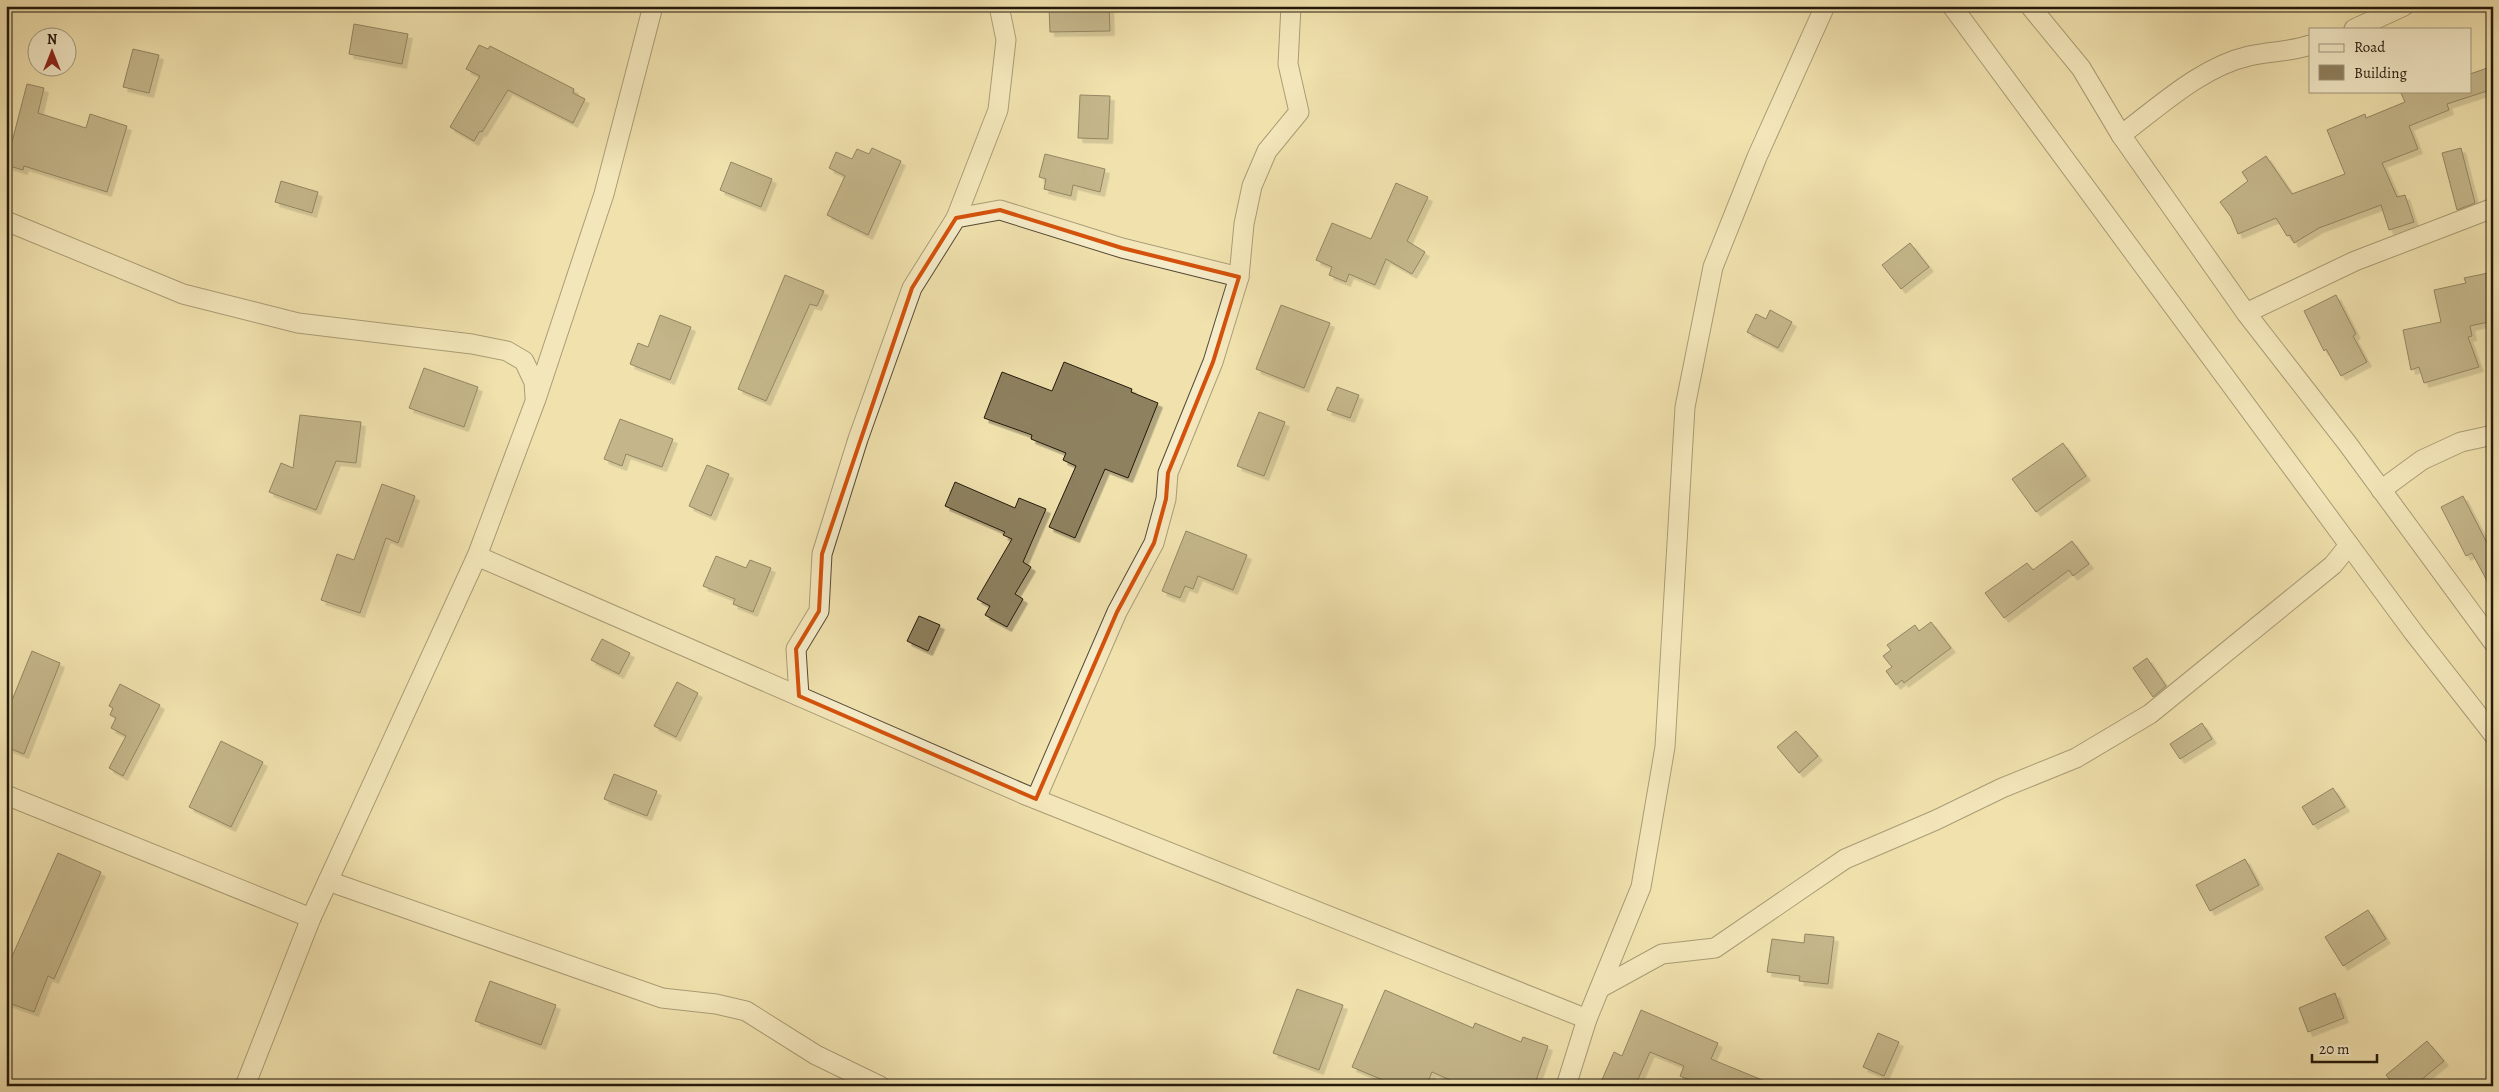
<svg xmlns="http://www.w3.org/2000/svg" width="2499" height="1092" viewBox="0 0 2499 1092" font-family="Alegreya,serif">
<style>
.building{fill:#8e815f;stroke:#23180b;filter:url(#shadow)}
.lines{fill:none;stroke-linecap:round;stroke-linejoin:round}
.street-casing{stroke:#564a34;stroke-width:21}
.street{stroke:#f5ecca;stroke-width:19}
.marked{fill:none;stroke:#d4520c;stroke-width:4;stroke-linejoin:round}
</style>
<defs>
<filter id="shadow"><feDropShadow dx="4.5" dy="4.5" stdDeviation="0" flood-color="#0004"/></filter>
</defs>
<rect width="100%" height="100%" fill="#f0e1ad"/>
<filter id="stains"><feTurbulence type="fractalNoise" baseFrequency=".004" numOctaves="4"/><feColorMatrix values="0 0 0 0 .2 0 0 0 0 .09 0 0 0 0 .02 0 0 0 .5 -.17"/></filter>
<radialGradient id="worn" r=".72"><stop offset=".6" stop-color="#630" stop-opacity="0"/><stop offset="1" stop-color="#630" stop-opacity=".3"/></radialGradient>
<g class="building">
<path d="M1049 6H1109L1110 31 1050 32Z"/>
<path d="M354 24 408 34 402 64 349 54Z"/>
<path d="M479 45 488 49 490 46 574 89 573 93 585 99 573 123 508 90 482 132 480 131 474 141 450 127 480 76 466 69Z"/>
<path d="M133 49 159 55 149 93 123 87Z"/>
<path d="M2493 66V89L2447 104 2449 110 2409 126 2418 149 2382 163 2397 197 2405 195 2414 222 2389 230 2381 205 2319 228 2294 243 2290 235 2287 236 2276 218 2238 234 2231 217 2220 202 2248 181 2242 172 2266 156 2292 194 2345 174 2327 130 2365 114 2366 118 2405 102 2400 91H2470V74Z"/>
<path d="M27 84 44 88 38 113 86 128 90 114 127 126 107 192 24 166 23 170 6 165Z"/>
<path d="M1080 95 1110 96 1108 139 1078 138Z"/>
<path d="M872 148 901 161 868 235 827 215 845 176 829 168 836 152 852 159 857 149 869 154Z"/>
<path d="M2461 148 2475 203 2457 210 2442 153Z"/>
<path d="M1045 154 1105 169 1100 192 1073 185 1071 196 1044 189 1046 179 1039 177Z"/>
<path d="M731 162 772 179 761 207 720 190Z"/>
<path d="M281 181 318 192 312 213 275 202Z"/>
<path d="M1396 183 1428 197 1407 241 1425 252 1412 274 1386 259 1375 285 1349 274 1346 282 1329 275 1332 267 1316 260 1332 223 1371 239Z"/>
<path d="M1910 243 1929 267 1901 289 1882 265Z"/>
<path d="M2493 272V321L2470 326 2472 336 2468 337 2479 367 2424 383 2419 367 2411 370 2403 330 2441 322 2434 290 2466 283 2464 278Z"/>
<path d="M785 275 824 291 817 306 810 304 766 401 738 389Z"/>
<path d="M2336 295 2356 334 2353 336 2367 362 2341 376 2326 349 2324 351 2304 311Z"/>
<path d="M1281 305 1330 323 1304 388 1256 369Z"/>
<path d="M1770 310 1792 322 1778 348 1747 332 1756 314 1766 319Z"/>
<path d="M660 315 691 327 670 380 630 364 638 343 648 347Z"/>
<path d="M1064 362 1132 389 1131 392 1158 403 1128 478 1105 469 1075 538 1049 527 1076 466 1063 460 1066 453 1031 439 1032 435 984 418 1002 372 1052 391Z"/>
<path d="M424 368 478 387 464 427 409 408Z"/>
<path d="M1337 387 1359 395 1350 418 1327 410Z"/>
<path d="M1259 412 1285 422 1264 476 1237 466Z"/>
<path d="M300 415 361 422 356 463 336 461 316 510 269 492 281 463 293 468Z"/>
<path d="M620 419 673 439 662 467 626 454 622 466 604 459Z"/>
<path d="M2063 443 2086 476 2036 512 2012 479Z"/>
<path d="M707 465 729 474 711 516 689 506Z"/>
<path d="M955 482 1015 508 1019 498 1046 509 1023 562 1031 567 1015 594 1023 599 1007 627 985 615 990 606 977 599 1012 539 1003 535 1005 532 945 506Z"/>
<path d="M382 484 415 496 398 543 386 538 360 613 321 600 337 554 354 560Z"/>
<path d="M2463 496 2493 555V592L2472 553 2466 556 2441 507Z"/>
<path d="M1186 531 1247 555 1233 590 1198 576 1193 589 1185 586 1180 598 1162 591Z"/>
<path d="M2072 541 2089 564 2073 576 2069 570 2004 618 1985 593 2027 563 2033 570Z"/>
<path d="M716 556 746 568 750 560 771 568 753 612 733 604 735 599 703 586Z"/>
<path d="M919 616 940 625 928 651 907 641Z"/>
<path d="M1931 622 1951 648 1904 683 1902 680 1896 685 1886 671 1892 667 1883 656 1891 650 1887 645 1915 625 1919 631Z"/>
<path d="M602 639 630 653 619 674 591 660Z"/>
<path d="M32 651 60 663 24 754 6 747V715Z"/>
<path d="M2147 658 2166 686 2153 697 2133 668Z"/>
<path d="M677 682 698 693 676 737 654 726Z"/>
<path d="M120 684 160 705 123 776 109 768 126 736 111 728 116 718 110 715 113 708 109 706Z"/>
<path d="M2202 723 2212 739 2180 759 2170 744Z"/>
<path d="M1796 731 1818 756 1799 773 1777 747Z"/>
<path d="M221 741 263 762 231 827 189 807Z"/>
<path d="M614 774 657 791 647 816 604 799Z"/>
<path d="M2333 788 2345 807 2313 825 2302 807Z"/>
<path d="M58 853 101 872 54 979 48 976 34 1012 6 1002V970Z"/>
<path d="M2245 859 2259 885 2210 911 2196 885Z"/>
<path d="M2368 910 2386 939 2343 966 2325 937Z"/>
<path d="M1805 934 1834 937 1828 984 1799 981 1800 976 1767 972 1772 939 1804 943Z"/>
<path d="M490 981 556 1005 541 1045 475 1021Z"/>
<path d="M1297 989 1343 1005 1319 1070 1273 1053Z"/>
<path d="M1385 990 1473 1028 1475 1023 1521 1042 1523 1037 1548 1046 1534 1086H1464L1432 1072 1426 1086H1397L1352 1067Z"/>
<path d="M2335 993 2344 1018 2308 1032 2299 1008Z"/>
<path d="M1641 1010 1718 1043 1711 1059 1777 1086H1703L1680 1076 1684 1066 1650 1052 1635 1086H1611L1601 1082 1614 1052 1622 1056Z"/>
<path d="M1878 1033 1899 1042 1884 1076 1863 1067Z"/>
<path d="M2427 1041 2444 1061 2414 1086H2395L2386 1075Z"/>
</g>
<g class="lines">
<g class="street-casing">
<g id="street">
<path d="M1952 6 2414 633 2493 734"/>
<path d="M2030 6 2081 68 2121 135 2246 313 2347 443 2493 642"/>
<path d="M2354 29 2404 6"/>
<path d="M2121 135C2160 106 2201 67 2249 56 2270 51 2290 52 2310 45"/>
<path d="M956 218 998 110 1006 40 999 6"/>
<path d="M6 221 183 294 298 323 472 344 507 351 524 361 534 382 535 397"/>
<path d="M2246 313 2355 261 2493 208"/>
<path d="M2381 490 2422 460 2461 442 2493 435"/>
<path d="M477 556 1028 796 1587 1019"/>
<path d="M799 696 796 649 819 611 822 554 858 439 912 288 956 218 1000 210 1122 248 1239 277"/>
<path d="M6 795 311 918"/>
<path d="M1036 799 1117 612 1154 543 1166 499 1168 473 1213 362 1239 277 1244 224 1252 186 1267 151 1299 112 1288 64 1291 6"/>
<path d="M328 881 662 998 716 1004 746 1011 816 1055 880 1086"/>
<path d="M1600 988 1662 954 1715 948 1845 859 1936 820 2002 788 2076 758 2150 714 2333 565 2349 545"/>
<path d="M245 1086 311 918 477 556 536 399 604 194 653 6"/>
<path d="M1566 1086 1587 1019 1641 887 1665 747 1685 407 1713 267 1757 157 1825 6"/>
</g>
</g>
<use href="#street" class="street"/>
</g>
<path d="M0 0H2499V1092H0ZM1000 210 1122 248 1239 277 1213 362 1168 473 1166 499 1154 543 1117 612 1036 799 799 696 796 649 819 611 822 554 912 288 956 218Z" fill="#f0e1ad" fill-opacity=".55" fill-rule="evenodd"/>
<path class="marked" d="M1000 210 1122 248 1239 277 1213 362 1168 473 1166 499 1154 543 1117 612 1036 799 799 696 796 649 819 611 822 554 912 288 956 218Z"/>
<rect width="2499" height="1092" fill="none" stroke="#f0e1ad" stroke-width="25"/>
<rect x="8" y="8" width="2484" height="1077" fill="none" stroke="#23180b" stroke-width="2.5"/>
<rect x="12" y="12" width="2474" height="1067" fill="none" stroke="#23180b"/>
<rect x="2309" y="28" width="162" height="65" fill="#f5ecca" stroke="#a1977e"/>
<rect x="2319" y="44" width="25" height="8" fill="#f5ecca" stroke="#a1977e"/>
<text x="2354" y="52" font-size="15" fill="#23180b">Road</text>
<rect x="2319" y="65" width="25" height="15" fill="#8e815f" stroke="#a1977e"/>
<text x="2354" y="78" font-size="15" fill="#23180b">Building</text>
<g transform="translate(52 52)"><circle r="24" fill="#f5ecca" stroke="#a1977e"/>
<path d="M0-4L9 19L0 12L-9 19Z" fill="#8f2418"/>
<text y="-8" font-size="14" font-weight="bold" text-anchor="middle" fill="#23180b">N</text>
</g>
<path d="M2312 1054v8h65v-8" fill="none" stroke="#23180b" stroke-width="2.5"/>
<text x="2319" y="1054" font-size="15" fill="#23180b" stroke="#f5ecca" stroke-width="4" paint-order="stroke">20 m</text>
<rect width="100%" height="100%" filter="url(#stains)"/>
<rect width="100%" height="100%" fill="url(#worn)"/>
</svg>
